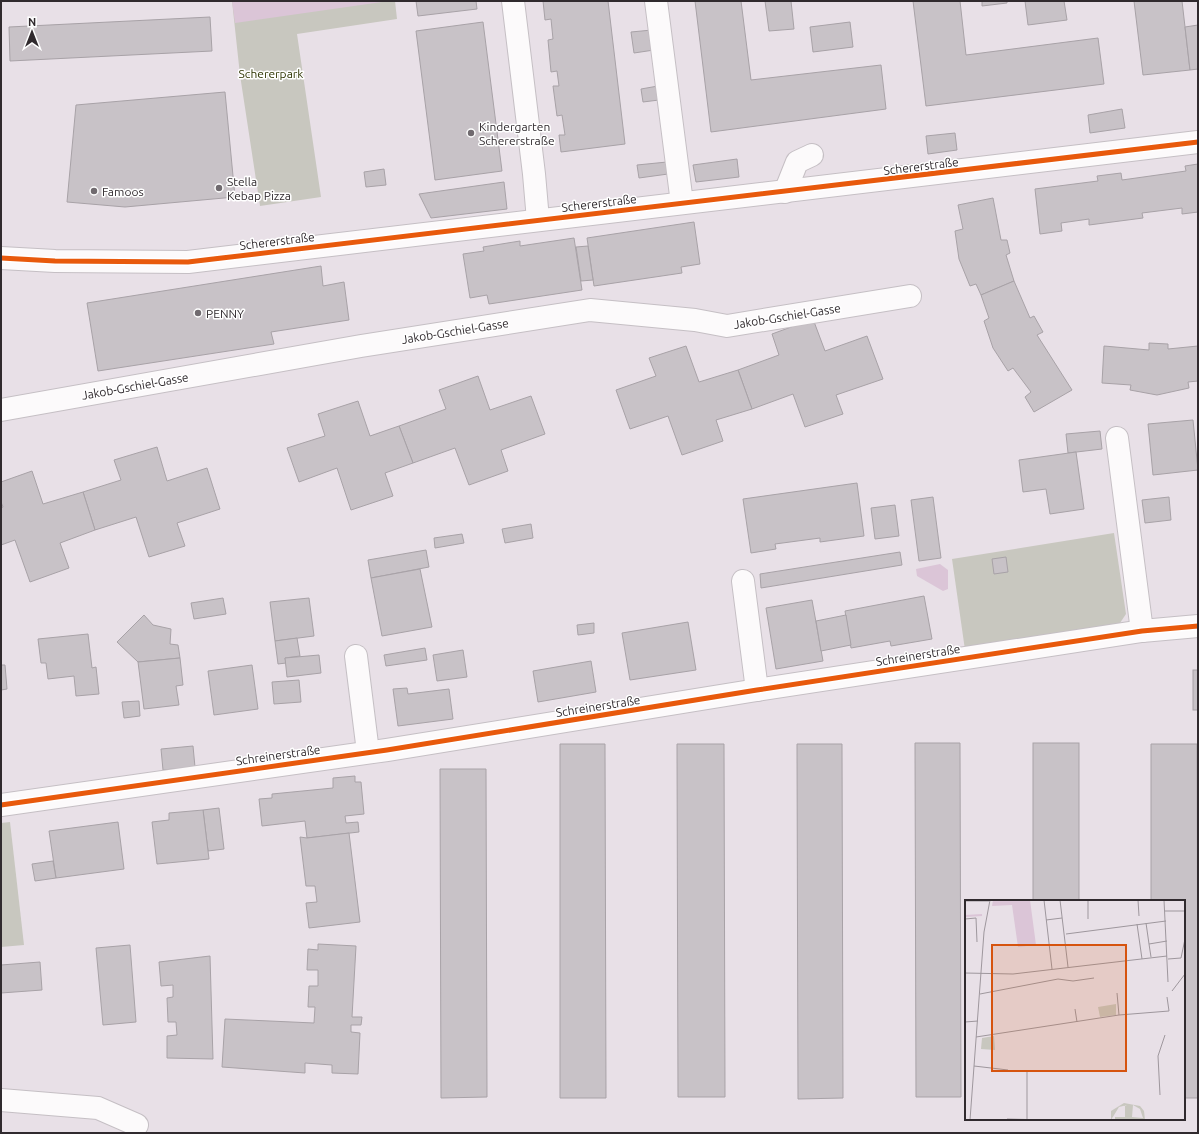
<svg xmlns="http://www.w3.org/2000/svg" width="1199" height="1134" viewBox="0 0 1199 1134" font-family="Ubuntu,sans-serif">
<style>
.green{fill:#c8c7bf}
.water{fill:#dbc5d7}
.building{fill:#c8c2c7;stroke:#a8a2a7}
.lines{fill:none;stroke-linecap:round;stroke-linejoin:round}
.minor-casing{stroke:#c5bfc4;stroke-width:24}
.minor{stroke:#fcfafb;stroke-width:22}
.cycleway-casing{stroke:#fff;stroke-width:8}
.cycleway{stroke:#e8590c;stroke-width:5}
.poi-dot{fill:#706a6f;stroke:#fff;stroke-width:1.5}
.labels{text-anchor:middle;dominant-baseline:central;stroke-width:3;stroke-linejoin:round;paint-order:stroke}
.park-label{font-size:12px;fill:#2d3400;stroke:#fff}
.poi-label{font-size:12px;fill:#302a2e;stroke:#fff;text-anchor:start}
.street-label{font-size:12px;fill:#302a2e;stroke:#fff}
.inset-river{fill:none;stroke:#dbc5d7;stroke-width:2}
.inset-road{fill:none;stroke:#9e979d;stroke-width:1}
.view{fill:#d6540f;fill-opacity:0.15;stroke:#d6540f;stroke-width:2}
.inset-edge{fill:none;stroke:#302a2e;stroke-width:2}
</style>
<rect width="100%" height="100%" fill="#e8e0e7"/>
<g class="green">
<path d="M232 1H395L397 19 297 34 321 197 260 206 240 75Z"/>
<path d="M1114 533 1126 614 1116 629 965 650 952 559Z"/>
<path d="M10 822 24 945 1 947V823Z"/>
</g>
<g class="water">
<path d="M232 1H389L235 23Z"/>
<path d="M940 564 948 570V589L943 591 917 576 916 569Z"/>
</g>
<g class="building">
<path d="M416 1H476L477 9 418 16Z"/>
<path d="M543 1H608L625 144 561 152 559 135H565L562 115 557 116 553 86H559L557 71 551 72 548 40 553 39 551 19 545 20Z"/>
<path d="M695 1H741L751 80 881 65 886 109 711 132Z"/>
<path d="M765 1H791L794 29 769 31Z"/>
<path d="M913 1H960L966 55 1098 38 1104 84 926 106Z"/>
<path d="M982 1H1007V3L982 6Z"/>
<path d="M1025 1H1064L1067 20 1028 25Z"/>
<path d="M1134 1H1182L1190 70 1143 75Z"/>
<path d="M210 17 212 51 10 61 9 27Z"/>
<path d="M483 22 502 171 435 180 416 31Z"/>
<path d="M850 22 853 47 813 52 810 27Z"/>
<path d="M1198 25V69L1190 70 1185 27Z"/>
<path d="M652 30 654 50 634 53 631 32Z"/>
<path d="M658 86 659 100 643 102 641 89Z"/>
<path d="M225 92 235 197 125 207 67 202 76 105Z"/>
<path d="M1122 109 1125 128 1090 133 1088 115Z"/>
<path d="M955 133 957 150 928 154 926 136Z"/>
<path d="M737 159 739 177 696 182 693 165Z"/>
<path d="M667 162 668 174 639 178 637 165Z"/>
<path d="M1198 164V212L1182 214V208L1142 213 1143 218 1089 225V219L1061 223 1062 231 1040 234 1035 189 1098 181 1097 176 1121 173 1122 180 1186 171 1185 166Z"/>
<path d="M384 169 386 185 366 187 364 172Z"/>
<path d="M504 182 507 209 431 218 419 194Z"/>
<path d="M993 198 1001 240H1007L1010 253 1006 255 1014 281 981 295 976 284 970 286 959 259 955 231 963 229 958 205Z"/>
<path d="M694 222 700 264 681 267 682 273 594 286 587 238Z"/>
<path d="M574 238 582 290 489 304 487 295 470 298 463 254 484 251 483 247 520 241V246Z"/>
<path d="M588 246 593 280 581 281 576 247Z"/>
<path d="M321 266 323 286 344 282 349 320 271 332 274 344 98 371 87 303Z"/>
<path d="M1014 281 1030 318 1034 316 1043 332 1037 335 1072 390 1034 412 1025 397 1031 392 1013 368 1008 371 993 348 984 321 989 318 981 295Z"/>
<path d="M813 319 825 351 867 336 883 379 836 395 843 414 805 427 793 394 752 409 738 370 779 355 772 334Z"/>
<path d="M1149 343 1168 344V349L1198 346V381L1188 382 1189 388 1157 395 1130 390 1131 385 1102 383 1104 346 1149 350Z"/>
<path d="M686 346 699 382 738 370 752 409 716 420 723 441 682 455 668 416 630 429 616 390 656 376 649 358Z"/>
<path d="M478 376 490 410 531 396 545 434 501 450 508 471 469 485 455 448 413 463 399 426 446 409 439 390Z"/>
<path d="M358 401 370 436 399 426 413 463 385 473 393 496 351 510 337 468 299 482 287 448 325 436 318 414Z"/>
<path d="M1193 420 1198 470 1153 475 1148 424Z"/>
<path d="M1100 431 1102 449 1068 453 1066 434Z"/>
<path d="M157 447 167 481 207 468 220 509 177 523 185 546 149 557 136 517 95 530 83 492 121 480 114 460Z"/>
<path d="M1076 452 1084 509 1050 514 1046 489 1023 492 1019 460Z"/>
<path d="M32 471 43 504 83 492 95 530 60 543 69 568 30 582 15 540 1 545V508L3 507 1 502V482Z"/>
<path d="M857 483 864 536 820 542V538L775 544 776 549 751 553 743 499Z"/>
<path d="M933 497 941 558 919 561 911 500Z"/>
<path d="M1169 497 1171 520 1145 523 1142 500Z"/>
<path d="M895 505 899 536 875 539 871 508Z"/>
<path d="M531 524 533 538 505 543 502 529Z"/>
<path d="M462 534 464 543 435 548 434 538Z"/>
<path d="M426 550 429 567 371 578 368 560Z"/>
<path d="M900 552 902 565 761 588 760 574Z"/>
<path d="M1006 557 1008 572 994 574 992 559Z"/>
<path d="M420 569 432 627 382 636 371 578Z"/>
<path d="M924 596 932 639 891 646 890 641 851 648 845 611Z"/>
<path d="M223 598 226 614 194 619 191 603Z"/>
<path d="M309 598 314 636 275 641 270 602Z"/>
<path d="M812 600 823 661 776 669 766 608Z"/>
<path d="M144 615 153 625 171 629 170 644 178 645 180 658 138 662 117 642Z"/>
<path d="M846 615 851 645 821 651 816 621Z"/>
<path d="M688 622 696 670 630 680 622 633Z"/>
<path d="M594 623V633L578 635 577 625Z"/>
<path d="M88 634 92 668 96 667 99 694 76 696 74 676 48 679 46 663H41L38 639Z"/>
<path d="M297 638 300 656 285 658 286 663 278 664 275 641Z"/>
<path d="M425 648 427 660 386 666 384 655Z"/>
<path d="M463 650 467 677 437 681 433 655Z"/>
<path d="M319 655 321 673 287 677 285 658Z"/>
<path d="M180 658 183 685 176 686 179 705 144 709 138 662Z"/>
<path d="M591 661 596 692 538 702 533 671Z"/>
<path d="M1 665H5L7 689 1 690Z"/>
<path d="M252 665 258 709 214 715 208 671Z"/>
<rect x="1193" y="670" width="5" height="40"/>
<path d="M299 680 301 702 274 704 272 682Z"/>
<path d="M407 688 408 694 449 689 453 719 398 726 393 689Z"/>
<path d="M139 701 140 716 124 718 122 702Z"/>
<path d="M915 743H960L961 1097H916Z"/>
<rect x="1033" y="743" width="46" height="158"/>
<path d="M560 744H605L606 1098H560Z"/>
<path d="M677 744H724L725 1097H678Z"/>
<path d="M797 744H842L843 1098 798 1099Z"/>
<path d="M1151 744H1197L1198 1098H1184V901H1151Z"/>
<path d="M193 746 195 767 163 770 161 749Z"/>
<path d="M440 769H486L487 1097 441 1098Z"/>
<path d="M355 776V782H361L364 814 345 816 346 823 358 822 359 832 307 838 305 821 262 826 259 799 272 798V794L333 788V778Z"/>
<path d="M219 808 224 849 208 851 203 810Z"/>
<path d="M203 810 209 859 157 864 152 822 169 820V813Z"/>
<path d="M118 822 124 869 56 878 49 831Z"/>
<path d="M349 833 360 922 309 928 306 903 317 902 315 886H306L300 837 307 838Z"/>
<path d="M53 861 56 878 35 881 32 864Z"/>
<path d="M318 944 356 946 352 1017H362L361 1025H351V1032L360 1033 358 1074 332 1073V1065L305 1063V1073L222 1067 225 1019 314 1023 315 1007H308L309 986H318V970H307L308 949 318 950Z"/>
<path d="M130 945 136 1022 103 1025 96 948Z"/>
<path d="M210 956 213 1059 167 1058V1036L177 1035 176 1022H168L167 998 173 997V985L161 986 159 962Z"/>
<path d="M40 962 42 990 1 993V965Z"/>
</g>
<g class="lines">
<g class="minor-casing">
<g id="minor">
<path d="M513 1 534 174 538 220"/>
<path d="M656 1 682 203"/>
<path d="M785 192 797 162 812 155"/>
<path d="M1 258 55 261 188 262 1198 142"/>
<path d="M1 410 361 346 590 310 695 320 727 326 910 296"/>
<path d="M1117 438 1142 631"/>
<path d="M743 581 757 690"/>
<path d="M356 656 368 752"/>
<path d="M1 805 387 750 757 690 1142 631 1198 626"/>
<path d="M1 1100 98 1108 137 1125"/>
</g>
</g>
<use href="#minor" class="minor"/>
<g class="cycleway-casing">
<g id="cycleway">
<path d="M1 258 55 261 188 262 1198 142"/>
<path d="M1 805 387 750 757 690 1142 631 1198 626"/>
</g>
</g>
<use href="#cycleway" class="cycleway"/>
</g>
<g class="poi-dot">
<circle cx="471" cy="133" r="4"/>
<circle cx="219" cy="188" r="4"/>
<circle cx="94" cy="191" r="4"/>
<circle cx="198" cy="313" r="4"/>
</g>
<g class="labels">
<g class="park-label">
<text x="271" y="73">Schererpark</text>
</g>
<g class="poi-label">
<text x="479" y="126">Kindergarten<tspan x="479" dy="14">Schererstraße</tspan></text>
<text x="227" y="181">Stella<tspan x="227" dy="14">Kebap Pizza</tspan></text>
<text x="102" y="191">Famoos</text>
<text x="206" y="313">PENNY</text>
</g>
<g class="street-label">
<text transform="translate(921 166) rotate(-7)">Schererstraße</text>
<text transform="translate(599 203) rotate(-7)">Schererstraße</text>
<text transform="translate(277 241) rotate(-7)">Schererstraße</text>
<text transform="translate(787 316) rotate(-9)">Jakob-Gschiel-Gasse</text>
<text transform="translate(455 331) rotate(-9)">Jakob-Gschiel-Gasse</text>
<text transform="translate(135 386) rotate(-10)">Jakob-Gschiel-Gasse</text>
<text transform="translate(918 655) rotate(-9)">Schreinerstraße</text>
<text transform="translate(598 706) rotate(-9)">Schreinerstraße</text>
<text transform="translate(278 755) rotate(-8)">Schreinerstraße</text>
</g>
</g>
<g transform="translate(965 900)">
<rect width="220" height="220" fill="#e8e0e7"/>
<path d="M151 104V115L135 117 133 107ZM29 136 30 150 16 149 17 138ZM159 203 175 206 179 211 180 220H150V217H160V205H167H162L154 207 146 220V211ZM168 205 175 209 178 218 167 217Z" fill="#c8c7bf" fill-rule="evenodd"/>
<path d="M28 0H65L71 45 53 47 47 5 27 6Z" fill="#dbc5d7"/>
<path class="inset-river" d="M0 16 17 15"/>
<path class="inset-road" d="M79 0 87 69M95 0 103 67M123 0V19M173 0 174 16M199 0 203 82M0 1H24M200 11H220M0 19 11 18 12 42M81 20 97 18M181 23 184 44M172 24 177 59M101 34 201 21M186 57 184 44 202 41M203 59 216 58 220 39M0 73 48 74 202 56M207 91 220 74M152 93 154 115M15 94 93 79 108 81 129 78M110 109 112 122M0 122 13 121M11 137 154 115 204 111 202 97M9 166 43 170M195 195 193 156 200 135M42 219 81 220M62 219V171M5 220 19 32 25 0"/>
<path class="view" d="M27 45H161V171H27Z"/>
<rect width="220" height="220" class="inset-edge"/>
</g>
<rect width="1199" height="1134" fill="none" stroke="#302a2e" stroke-width="4"/>
<g transform="translate(32 32)" stroke="#ffffff" stroke-width="3" paint-order="stroke">
<path d="M0-3L7 15L0 10L-7 15Z" fill="#302a2e"/>
<text y="-6" font-size="11" font-weight="bold" text-anchor="middle" fill="#302a2e">N</text>
</g>
</svg>
